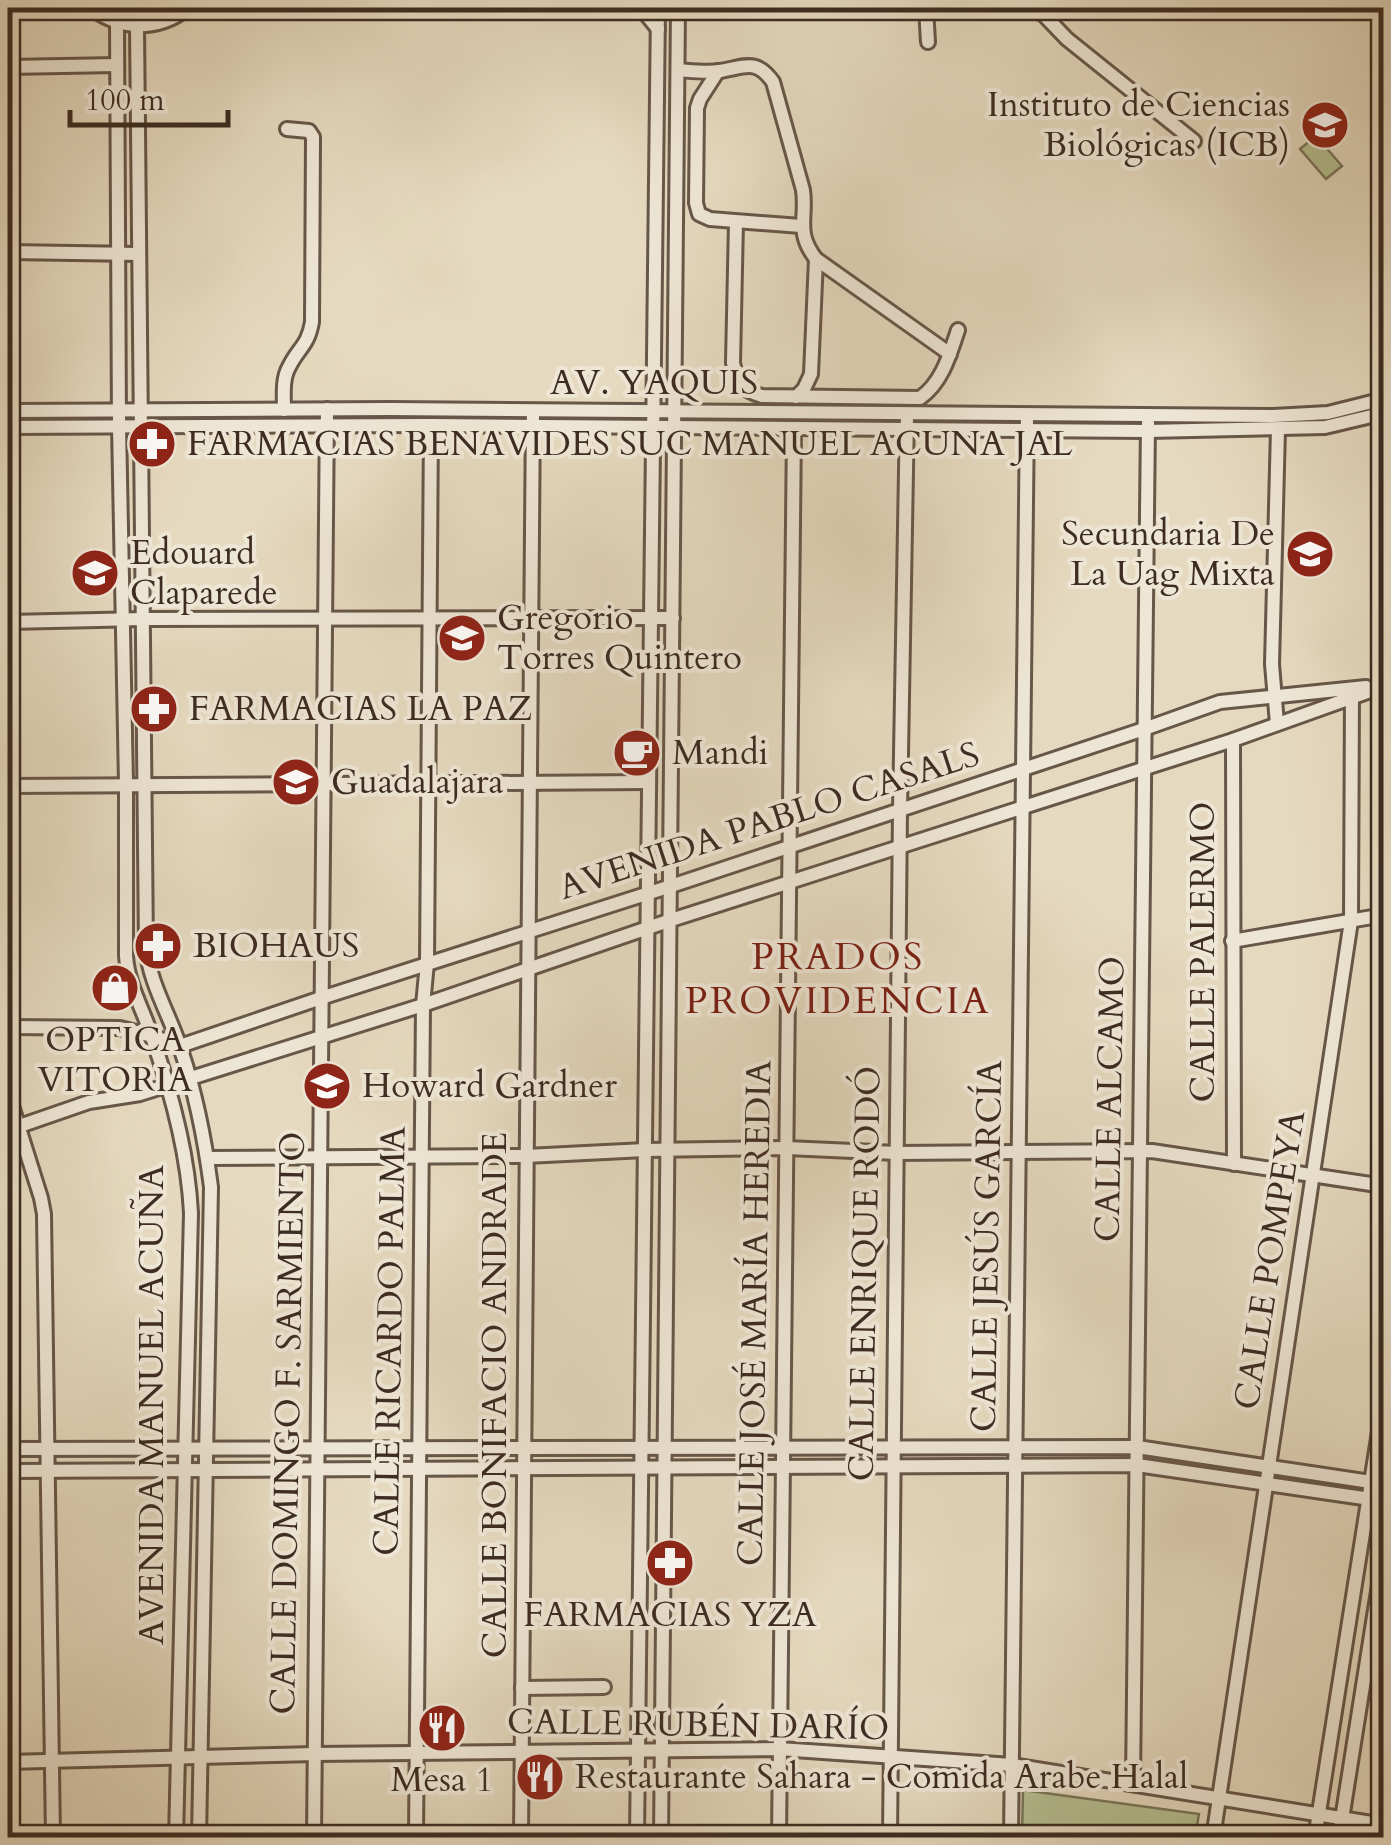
<svg xmlns="http://www.w3.org/2000/svg" width="1391" height="1845" viewBox="0 0 1391 1845" font-family="Cardo,serif">
<style>
.green{fill:#b5bf91;stroke:#79765a;stroke-width:2.5}
.lines{fill:none;stroke-linecap:round;stroke-linejoin:round}
.minor-casing{stroke:#675749;stroke-width:18}
.minor{stroke:#eee6d5;stroke-width:12}
.labels{text-anchor:middle;dominant-baseline:central;stroke-width:8;stroke-linejoin:round;paint-order:stroke}
.poi-label{font-size:35px;fill:#3d2c22;stroke:#eee6d5;text-anchor:start}
.street-label{font-size:35px;fill:#3d2c22;stroke:#eee6d5}
.neighbourhood-label{font-size:38px;letter-spacing:2.5px;fill:#7a1f14;stroke:#eee6d5}
</style>
<rect width="100%" height="100%" fill="#e5d9bf"/>
<filter id="stains"><feTurbulence type="fractalNoise" baseFrequency=".002" numOctaves="4"/><feColorMatrix values="0 0 0 0 .2 0 0 0 0 .09 0 0 0 0 .02 0 0 0 .5 -.17"/></filter>
<radialGradient id="worn" r=".72"><stop offset=".6" stop-color="#630" stop-opacity="0"/><stop offset="1" stop-color="#630" stop-opacity=".3"/></radialGradient>
<g class="green">
<path d="M107 8H174C152 18 130 20 107 8Z"/>
<path d="M1316 136 1342 166 1326 179 1300 149Z"/>
<path d="M1023 1790 1199 1814 1195 1837H1022Z"/>
</g>
<g class="lines">
<g class="minor-casing">
<g id="minor">
<path d="M91 8C122 31 158 31 188 8"/>
<path d="M641 8 658 29"/>
<path d="M901 8H926L928 42"/>
<path d="M1024 8C1038 14 1050 16 1063 8"/>
<path d="M1043 14 1067 39 1194 141"/>
<path d="M117 22 119 426 126 784V956C128 985 143 1009 152 1037 172 1094 188 1153 191 1213L176 1838"/>
<path d="M137 26 146 947C150 985 170 1015 181 1050 196 1094 205 1141 211 1187L199 1838"/>
<path d="M8 67 117 65"/>
<path d="M678 70C692 71 707 73 720 71 745 67 756 58 773 82L803 190C807 218 795 232 816 259L950 354"/>
<path d="M718 71 700 99 697 108 696 203 699 214 710 219 801 226"/>
<path d="M736 222 733 363C737 382 743 391 762 396L920 398C942 383 950 354 958 330"/>
<path d="M8 252 138 254"/>
<path d="M796 397 804 389 811 374 816 259"/>
<path d="M284 410C284 396 282 379 289 367 298 348 308 346 312 322L313 137 309 131 287 129"/>
<path d="M8 411 390 409 1273 416 1328 413 1384 399"/>
<path d="M8 427 431 425 1148 431 1325 427 1384 413"/>
<path d="M8 622 143 619 673 618"/>
<path d="M1277 724 1272 664 1278 429"/>
<path d="M1233 740 1234 1164"/>
<path d="M8 786 649 782"/>
<path d="M1232 941 1384 915"/>
<path d="M8 1027 120 1028 152 1036 180 1046 324 997 671 886 1144 729 1220 702 1366 687"/>
<path d="M8 1093 41 1198 44 1214 53 1838"/>
<path d="M8 1130 89 1102 140 1094 423 1005 671 920 1233 740 1384 686"/>
<path d="M207 1158 526 1156 645 1150 787 1148 897 1153 1152 1151 1384 1186"/>
<path d="M8 1449 1137 1447 1384 1484"/>
<path d="M8 1471 1137 1465 1384 1501"/>
<path d="M522 1688 604 1687"/>
<path d="M8 1762 315 1754 779 1749 1012 1765 1384 1825"/>
<path d="M1133 1784 1148 423"/>
<path d="M314 1838 327 409"/>
<path d="M416 1838 423 1005 427 963 431 425"/>
<path d="M521 1838 533 412"/>
<path d="M637 1838 658 8"/>
<path d="M661 1838 678 8"/>
<path d="M779 1838 794 429"/>
<path d="M890 1838 900 810 907 414"/>
<path d="M1011 1838 1027 415"/>
<path d="M1213 1838 1351 921 1352 690"/>
<path d="M1315 1838 1384 1400"/>
<path d="M1339 1838 1384 1553"/>
</g>
</g>
<use href="#minor" class="minor"/>
</g>
<defs>
<g id="university-disc" transform="scale(2.5)"><circle r="9.5" fill="#8f2418" stroke="#eee6d5"/><path d="M0-5L7-2L0 1L-7-2ZM-4 1L0 2.5L4 1V4Q0 6-4 4Z" fill="#fff"/></g>
<g id="pharmacy-disc" transform="scale(2.5)"><circle r="9.5" fill="#8f2418" stroke="#eee6d5"/><path d="M-2-6h4v4h4v4h-4v4h-4v-4h-4v-4h4Z" fill="#fff"/></g>
<g id="school-disc" transform="scale(2.5)"><circle r="9.5" fill="#8f2418" stroke="#eee6d5"/><path d="M0-5L7-2L0 1L-7-2ZM-4 1L0 2.5L4 1V4Q0 6-4 4Z" fill="#fff"/></g>
<g id="cafe-disc" transform="scale(2.5)"><circle r="9.5" fill="#8f2418" stroke="#eee6d5"/><path d="M-5.5-4.5H6V0H3Q3 3.5 0 3.5H-2.5Q-5.5 3.5-5.5 0ZM3-3.2v2h1.7v-2ZM-6 4.5H4V6H-6Z" fill="#fff"/></g>
<g id="shop-disc" transform="scale(2.5)"><circle r="9.5" fill="#8f2418" stroke="#eee6d5"/><path d="M-5-2.5h2.3a2.7 3.5 0 0 1 5.4 0H5L5.5 6h-11ZM-1.5-2.5h3a1.5 2.3 0 0 0-3 0Z" fill="#fff"/></g>
<g id="restaurant-disc" transform="scale(2.5)"><circle r="9.5" fill="#8f2418" stroke="#eee6d5"/><path d="M-5-6h1v4h1v-4h1v4h1v-4h1v5L-1.5 .5V6h-2V.5L-5-1ZM5-6V6H3V1.5H1.5Q1.5-4 5-6Z" fill="#fff"/></g>
</defs>
<g fill-rule="evenodd">
<use href="#university-disc" x="1325" y="125"/>
<use href="#pharmacy-disc" x="152" y="444"/>
<use href="#school-disc" x="1310" y="554"/>
<use href="#school-disc" x="95" y="573"/>
<use href="#school-disc" x="462" y="638"/>
<use href="#pharmacy-disc" x="154" y="709"/>
<use href="#cafe-disc" x="637" y="753"/>
<use href="#school-disc" x="296" y="782"/>
<use href="#pharmacy-disc" x="158" y="946"/>
<use href="#shop-disc" x="115" y="988"/>
<use href="#school-disc" x="327" y="1086"/>
<use href="#pharmacy-disc" x="670" y="1563"/>
<use href="#restaurant-disc" x="442" y="1728"/>
<use href="#restaurant-disc" x="540" y="1777"/>
</g>
<g class="labels">
<g class="poi-label">
<text x="1290" y="105" text-anchor="end">Instituto de Ciencias<tspan x="1290" dy="40">Biológicas (ICB)</tspan></text>
<text x="187" y="444">FARMACIAS BENAVIDES SUC MANUEL ACUNA JAL</text>
<text x="1275" y="534" text-anchor="end">Secundaria De<tspan x="1275" dy="40">La Uag Mixta</tspan></text>
<text x="130" y="553">Edouard<tspan x="130" dy="40">Claparede</tspan></text>
<text x="497" y="618">Gregorio<tspan x="497" dy="40">Torres Quintero</tspan></text>
<text x="189" y="709">FARMACIAS LA PAZ</text>
<text x="672" y="753">Mandi</text>
<text x="331" y="782">Guadalajara</text>
<text x="193" y="946">BIOHAUS</text>
<text x="115" y="1040" text-anchor="middle">OPTICA<tspan x="115" dy="40">VITORIA</tspan></text>
<text x="362" y="1086">Howard Gardner</text>
<text x="670" y="1615" text-anchor="middle">FARMACIAS YZA</text>
<text x="575" y="1777">Restaurante Sahara - Comida Arabe Halal</text>
<text x="442" y="1780" text-anchor="middle">Mesa 1</text>
</g>
<g class="street-label">
<text x="654" y="383">AV. YAQUIS</text>
<text transform="translate(769 821) rotate(-18)">AVENIDA PABLO CASALS</text>
<text transform="translate(1203 952) rotate(-90)">CALLE PALERMO</text>
<text transform="translate(1110 1099) rotate(-89)">CALLE ALCAMO</text>
<text transform="translate(987 1246) rotate(-89)">CALLE JESÚS GARCÍA</text>
<text transform="translate(1270 1260) rotate(-81)">CALLE POMPEYA</text>
<text transform="translate(865 1275) rotate(-89)">CALLE ENRIQUE RODÓ</text>
<text transform="translate(755 1313) rotate(-89)">CALLE JOSÉ MARÍA HEREDIA</text>
<text transform="translate(390 1341) rotate(-89)">CALLE RICARDO PALMA</text>
<text transform="translate(495 1395) rotate(-90)">CALLE BONIFACIO ANDRADE</text>
<text transform="translate(152 1405) rotate(-90)">AVENIDA MANUEL ACUÑA</text>
<text transform="translate(288 1423) rotate(-89)">CALLE DOMINGO F. SARMIENTO</text>
<text transform="translate(698 1725) rotate(1)">CALLE RUBÉN DARÍO</text>
</g>
<g class="neighbourhood-label">
<text x="838" y="957">PRADOS<tspan x="838" dy="44">PROVIDENCIA</tspan></text>
</g>
</g>
<rect width="1391" height="1845" fill="none" stroke="#e5d9bf" stroke-width="40"/>
<rect x="10" y="10" width="1371" height="1825" fill="none" stroke="#3d2c22" stroke-width="5"/>
<rect x="20" y="20" width="1351" height="1805" fill="none" stroke="#3d2c22" stroke-width="2.5"/>
<path d="M70 110v15h158v-15" fill="none" stroke="#3d2c22" stroke-width="5"/>
<text x="85" y="110" font-size="30" fill="#3d2c22" stroke="#eee6d5" stroke-width="8" paint-order="stroke">100 m</text>
<rect width="100%" height="100%" filter="url(#stains)"/>
<rect width="100%" height="100%" fill="url(#worn)"/>
</svg>
